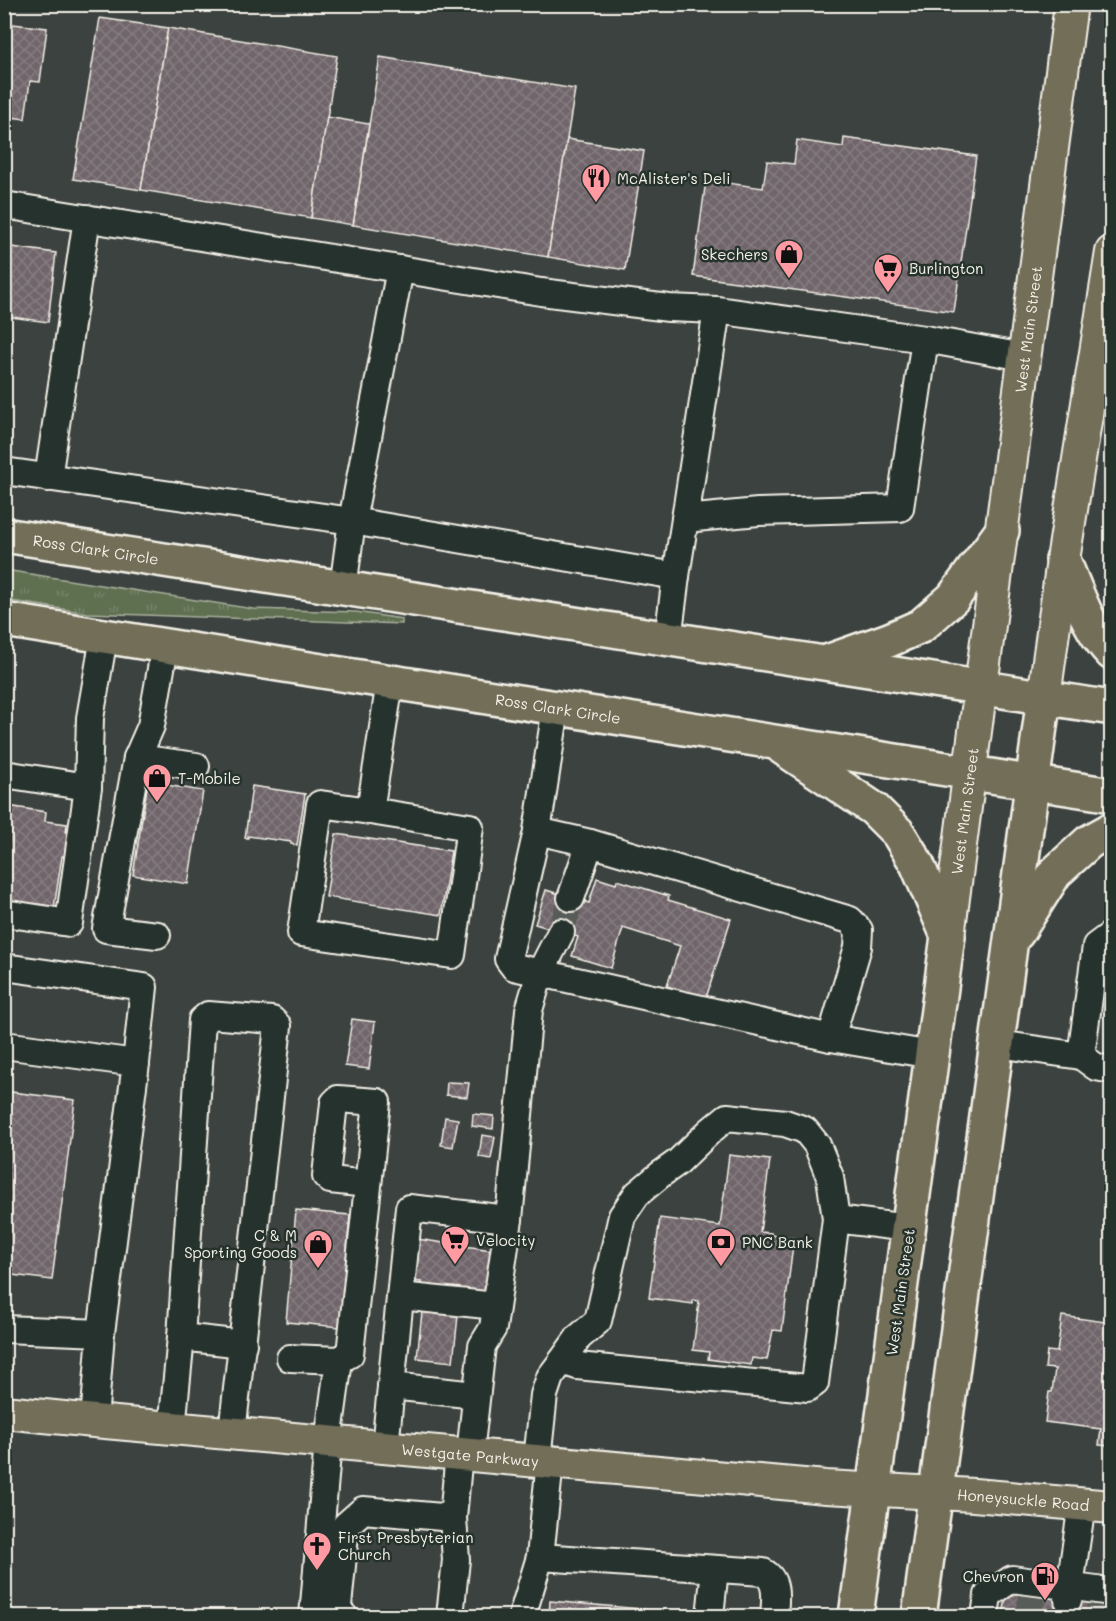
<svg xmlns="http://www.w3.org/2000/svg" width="1116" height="1621" viewBox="0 0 1116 1621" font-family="Mali,sans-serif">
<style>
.grass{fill:url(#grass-tufts);stroke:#aab09c;stroke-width:1.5}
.building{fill:url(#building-cross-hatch);stroke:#f4f1e8;stroke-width:1.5}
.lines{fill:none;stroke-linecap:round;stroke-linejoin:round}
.minor-tunnel{stroke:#585c59;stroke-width:26;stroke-dasharray:26 13;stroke-linecap:butt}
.minor-casing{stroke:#f4f1e8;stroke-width:30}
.major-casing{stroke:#f4f1e8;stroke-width:36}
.highway-casing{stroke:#f4f1e8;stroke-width:38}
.minor{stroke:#26332d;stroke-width:26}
.major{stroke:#726e59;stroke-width:32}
.highway{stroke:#726e59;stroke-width:33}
.labels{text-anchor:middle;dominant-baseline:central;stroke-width:5;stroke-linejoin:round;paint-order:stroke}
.poi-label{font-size:15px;fill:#f4f1e8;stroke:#26332d;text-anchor:start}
.street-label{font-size:15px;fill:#f4f1e8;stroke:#26332d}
</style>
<defs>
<pattern id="grass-tufts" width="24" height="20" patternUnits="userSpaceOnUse" patternTransform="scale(1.5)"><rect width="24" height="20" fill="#5f6f51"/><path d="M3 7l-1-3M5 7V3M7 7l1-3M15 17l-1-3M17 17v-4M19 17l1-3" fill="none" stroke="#77846a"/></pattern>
<pattern id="building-cross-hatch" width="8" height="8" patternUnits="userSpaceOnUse" patternTransform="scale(1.5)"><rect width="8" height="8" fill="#70656b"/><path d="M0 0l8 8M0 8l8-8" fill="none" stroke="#857c80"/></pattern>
</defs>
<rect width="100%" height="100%" fill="#3c4240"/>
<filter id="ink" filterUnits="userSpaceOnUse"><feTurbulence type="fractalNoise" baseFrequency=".0167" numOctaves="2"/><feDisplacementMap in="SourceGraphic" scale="12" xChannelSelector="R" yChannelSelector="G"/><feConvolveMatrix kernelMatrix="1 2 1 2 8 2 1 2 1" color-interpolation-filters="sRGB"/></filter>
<g filter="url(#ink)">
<path class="grass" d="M5 570 253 609 356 612 402 619V624L88 613 5 600Z"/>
<g class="building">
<path d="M100 18 168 28 141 190 73 179Z"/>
<path d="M4 23 47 28 40 82 30 81 25 119 4 116Z"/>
<path d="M168 28 337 56 311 218 141 190Z"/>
<path d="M380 57 575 89 548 257 353 225Z"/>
<path d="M327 117 369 124 353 225 311 218Z"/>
<path d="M844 138 976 156 954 312 693 276 706 180 763 188 767 161 794 164 797 140 843 147Z"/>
<path d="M567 139 644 151 625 270 548 257Z"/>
<path d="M4 246 56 253 48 322 4 316Z"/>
<path d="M148 782 203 791 188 884 133 875Z"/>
<path d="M252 786 305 794 297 845 291 844V842L248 836V838H245Z"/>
<path d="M8 806 46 812 45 821 67 824 66 832 80 835 76 858 62 856 54 908 4 900V814L7 815Z"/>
<path d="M336 834 451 851 441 915 326 897Z"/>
<path d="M597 878 616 884 617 880 669 896 668 900 731 919 706 998 667 986 680 946 623 928 611 968 572 956 578 937 535 924 546 890 589 903Z"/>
<path d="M352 1019 375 1022 369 1069 345 1066Z"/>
<path d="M447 1082 469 1083 467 1097 446 1095Z"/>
<path d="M4 1091 75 1100 52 1280 4 1274Z"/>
<path d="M473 1114 494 1116 493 1129 472 1126Z"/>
<path d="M445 1117 458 1119 453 1147 441 1145Z"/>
<path d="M482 1135 495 1137 491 1159 479 1157Z"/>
<path d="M729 1155 770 1160 760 1232 771 1233V1235L794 1238 782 1331 773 1330 767 1360 752 1358 751 1365 708 1359 709 1352 693 1350 699 1301 693 1300V1304L649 1298 660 1218 720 1226Z"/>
<path d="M296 1210 350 1215 340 1327 286 1322Z"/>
<path d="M417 1239 498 1251 492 1292 481 1291 480 1296 421 1288 422 1282 411 1281Z"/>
<path d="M423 1303 459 1307 453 1362 417 1358Z"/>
<path d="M1062 1316 1105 1322V1318L1112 1319V1446L1099 1445 1101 1429 1045 1422 1049 1392H1052L1055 1369 1045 1368 1047 1351 1057 1352Z"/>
<path d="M1007 1591 1112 1606V1616H1003Z"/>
<path d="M550 1601 675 1612 679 1616H549Z"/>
</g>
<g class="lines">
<g class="minor-tunnel">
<path d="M561 932 571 898"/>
<path d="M1029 1616 1032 1594"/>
<path d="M1098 1616 1100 1605"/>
</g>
<g class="minor-casing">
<g id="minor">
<path d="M4 205 541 292 669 308 717 310 925 339 1024 357"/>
<path d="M4 471 352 521 676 576"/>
<path d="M48 478 87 218"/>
<path d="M685 519 717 310"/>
<path d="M343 588 352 521 400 269"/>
<path d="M668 639 676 576 685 519 758 512 900 508 925 339"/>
<path d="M556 708 537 831 590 843 850 920 859 930 858 947 831 1038 932 1055"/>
<path d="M137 758 196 766"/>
<path d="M4 774 88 787"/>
<path d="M370 811 470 827 452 955 301 933 320 804 370 811 390 682"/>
<path d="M537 831 508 959 514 967 831 1038"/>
<path d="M571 898 590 843"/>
<path d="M4 913 69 923 88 787 90 718 104 637"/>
<path d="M157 935 106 929 137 758 151 726 165 646"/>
<path d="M4 967 144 987 136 1063"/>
<path d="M998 1044 1081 1056 1096 946 1112 934"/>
<path d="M4 1045 136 1063 101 1333 94 1421"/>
<path d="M1081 1056 1096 1067 1112 1070"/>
<path d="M400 1296 496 1306"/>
<path d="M4 1329 101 1333"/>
<path d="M181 1337 243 1344"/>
<path d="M290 1358 339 1360 328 1442 313 1616"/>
<path d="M339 1360 350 1354 377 1102 338 1099 334 1103 326 1176 330 1180 368 1184"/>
<path d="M562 1361 579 1337 598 1321 622 1216 637 1194 661 1174 678 1162 710 1131 727 1117 785 1123 805 1130 817 1145 830 1177 836 1219"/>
<path d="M391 1386 476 1395"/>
<path d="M172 1428 181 1337 202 1020 208 1015 272 1020 278 1026 232 1433"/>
<path d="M385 1447 409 1208 509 1219"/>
<path d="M470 1454 482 1346 493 1328 509 1219 529 1010 540 973 561 932"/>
<path d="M537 1460 544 1395 550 1377 562 1361 577 1366 808 1388 815 1383 836 1219 908 1228"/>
<path d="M540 1557 763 1572C779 1580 775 1601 774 1616"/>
<path d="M1068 1600 1082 1504"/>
<path d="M344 1616H337L346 1525 363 1510 453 1518"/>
<path d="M450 1616 456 1560 453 1518 459 1453"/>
<path d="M522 1616 540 1557 550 1462"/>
<path d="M710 1616 715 1569"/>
<path d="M985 1616 988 1595 1012 1579 1112 1592"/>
</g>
</g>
<g class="major-casing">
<g id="major">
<path d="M1044 697 1063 560 1112 252"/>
<path id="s1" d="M948 936 1071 4"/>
<path id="s2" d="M4 1412 94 1421 826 1487 974 1495 1112 1507"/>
</g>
</g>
<g class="highway-casing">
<g id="highway">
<path id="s3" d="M4 535 1112 708"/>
<path d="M1063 560C1077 591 1087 628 1112 653"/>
<path id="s4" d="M4 620C373 680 742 737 1112 795"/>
<path d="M827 662 889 640 921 626 953 598 1002 531"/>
<path d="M783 748 874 809 898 833 917 864 948 936 856 1616"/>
<path d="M1017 933 1055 873 1089 842 1112 829"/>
<path d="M919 1616 1044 697"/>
</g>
</g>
<use href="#minor" class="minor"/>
<use href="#major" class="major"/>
<use href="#highway" class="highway"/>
</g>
</g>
<defs>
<g id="restaurant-pin" transform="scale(1.5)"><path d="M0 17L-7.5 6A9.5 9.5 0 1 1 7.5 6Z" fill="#ff9aa2" stroke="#26332d"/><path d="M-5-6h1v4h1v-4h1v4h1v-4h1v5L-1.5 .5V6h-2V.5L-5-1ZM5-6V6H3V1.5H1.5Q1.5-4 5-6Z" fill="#111"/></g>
<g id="shop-pin" transform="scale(1.5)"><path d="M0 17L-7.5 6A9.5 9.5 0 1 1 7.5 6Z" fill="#ff9aa2" stroke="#26332d"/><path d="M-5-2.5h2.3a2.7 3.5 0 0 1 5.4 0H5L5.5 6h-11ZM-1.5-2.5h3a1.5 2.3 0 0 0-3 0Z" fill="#111"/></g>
<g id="supermarket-pin" transform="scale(1.5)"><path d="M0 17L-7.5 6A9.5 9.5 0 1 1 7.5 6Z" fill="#ff9aa2" stroke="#26332d"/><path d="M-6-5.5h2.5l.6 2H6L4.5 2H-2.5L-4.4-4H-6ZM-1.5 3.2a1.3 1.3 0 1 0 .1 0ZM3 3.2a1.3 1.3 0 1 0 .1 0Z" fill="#111"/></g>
<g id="bank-pin" transform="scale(1.5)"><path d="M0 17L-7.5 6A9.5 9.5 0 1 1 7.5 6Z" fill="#ff9aa2" stroke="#26332d"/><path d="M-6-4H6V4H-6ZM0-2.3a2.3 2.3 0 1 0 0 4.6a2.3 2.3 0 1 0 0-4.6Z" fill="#111"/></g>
<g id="church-pin" transform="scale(1.5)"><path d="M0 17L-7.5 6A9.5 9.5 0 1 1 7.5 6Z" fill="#ff9aa2" stroke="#26332d"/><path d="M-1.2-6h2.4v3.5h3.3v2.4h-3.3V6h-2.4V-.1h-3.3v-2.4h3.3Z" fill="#111"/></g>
<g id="fuel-pin" transform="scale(1.5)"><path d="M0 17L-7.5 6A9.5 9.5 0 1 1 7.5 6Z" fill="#ff9aa2" stroke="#26332d"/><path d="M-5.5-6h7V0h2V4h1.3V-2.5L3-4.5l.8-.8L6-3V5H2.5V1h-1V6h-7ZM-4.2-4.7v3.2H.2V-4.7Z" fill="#111"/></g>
</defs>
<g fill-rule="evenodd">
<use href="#restaurant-pin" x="596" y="178"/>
<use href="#shop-pin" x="789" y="254"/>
<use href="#supermarket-pin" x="888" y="268"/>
<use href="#shop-pin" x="157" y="778"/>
<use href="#supermarket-pin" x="455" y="1240"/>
<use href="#bank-pin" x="721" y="1242"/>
<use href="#shop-pin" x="318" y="1244"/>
<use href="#church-pin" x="317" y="1546"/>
<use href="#fuel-pin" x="1045" y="1576"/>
</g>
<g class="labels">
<g class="poi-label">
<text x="617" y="178">McAlister's Deli</text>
<text x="768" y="254" text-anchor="end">Skechers</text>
<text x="909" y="268">Burlington</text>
<text x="178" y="778">T-Mobile</text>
<text x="297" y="1235" text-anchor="end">C &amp; M<tspan x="297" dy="17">Sporting Goods</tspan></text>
<text x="476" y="1240">Velocity</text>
<text x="742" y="1242">PNC Bank</text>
<text x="338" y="1537">First Presbyterian<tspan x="338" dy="17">Church</tspan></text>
<text x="1024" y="1576" text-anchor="end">Chevron</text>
</g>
<g class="street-label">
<text stroke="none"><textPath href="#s1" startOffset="612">West Main Street</textPath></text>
<text stroke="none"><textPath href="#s3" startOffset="93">Ross Clark Circle</textPath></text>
<text stroke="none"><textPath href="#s4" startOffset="561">Ross Clark Circle</textPath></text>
<text stroke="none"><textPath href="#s1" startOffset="126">West Main Street</textPath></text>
<text transform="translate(900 1292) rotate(-82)">West Main Street</text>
<text stroke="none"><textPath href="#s2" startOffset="468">Westgate Parkway</textPath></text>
<text stroke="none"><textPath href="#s2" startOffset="1023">Honeysuckle Road</textPath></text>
</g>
</g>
<rect width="1116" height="1621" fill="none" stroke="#26332d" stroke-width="24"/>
<rect x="12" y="12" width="1092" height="1597" fill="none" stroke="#f4f1e8" stroke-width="2" filter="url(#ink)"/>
</svg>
